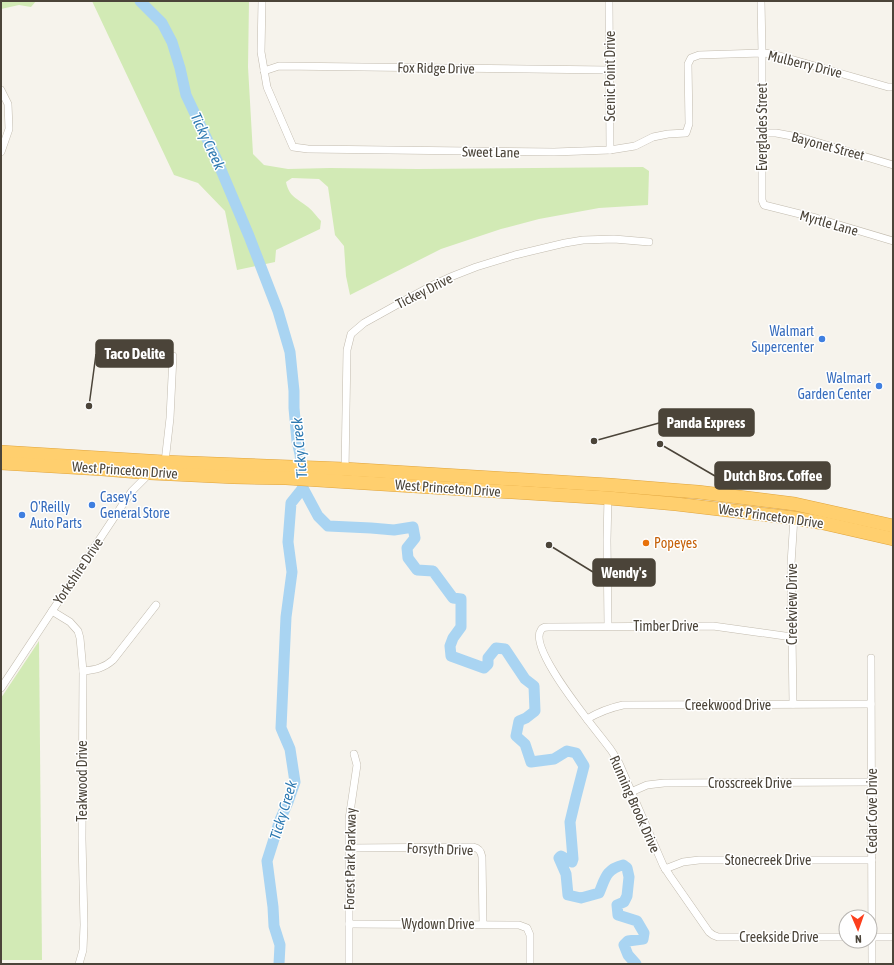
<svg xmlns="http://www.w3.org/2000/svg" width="894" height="965" viewBox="0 0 894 965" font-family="'Asap Condensed',sans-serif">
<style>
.green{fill:#d2eab5}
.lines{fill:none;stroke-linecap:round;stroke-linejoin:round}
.river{stroke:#a9d4f2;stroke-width:11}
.street-casing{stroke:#c2bbae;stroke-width:8}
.highway-casing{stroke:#e0a43c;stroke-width:14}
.street{stroke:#fff;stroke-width:7}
.highway{stroke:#ffcf6e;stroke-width:13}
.shop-dot{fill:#3f7fe0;stroke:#fff;stroke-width:1.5}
.food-dot{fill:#e8710a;stroke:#fff;stroke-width:1.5}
.labels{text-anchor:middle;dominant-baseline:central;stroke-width:3;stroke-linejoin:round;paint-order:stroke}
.street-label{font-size:14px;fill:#4b4439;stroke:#fff}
.shop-label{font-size:14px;fill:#366cbe;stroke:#fff;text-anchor:end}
.food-label{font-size:14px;fill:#c56008;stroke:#fff;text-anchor:start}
.water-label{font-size:15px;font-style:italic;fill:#2e7ab2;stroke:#fff}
.leader{fill:none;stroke:#4b4439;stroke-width:1.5}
.callout-dot{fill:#4b4439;stroke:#fff;stroke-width:1.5}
.callout{fill:#4b4439;stroke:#4b4439;stroke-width:1.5}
.callout-label{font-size:15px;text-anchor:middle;font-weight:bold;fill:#fff}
</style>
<rect width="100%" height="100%" fill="#f6f3ec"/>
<g class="green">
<path d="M1 1H36L31 7 19 5 1 9Z"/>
<path d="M92 1H249L248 67 253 154 264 165 288 169 330 168 417 169 643 167 649 171 648 205 599 208 539 219 501 229 441 249 350 295 346 276 344 246 335 235 328 187 319 179 292 178 286 182C289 197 297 198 308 207 313 211 317 217 321 221L320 229 276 250 275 262 237 270 225 211 198 183 174 175Z"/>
<path d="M39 641 42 960H1V698Z"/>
</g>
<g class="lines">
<g class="river">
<path d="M140 1 162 23 172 42 180 68 186 95 216 158 249 236 278 311 290 352 294 391V408L297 441 300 454 303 488 318 516 328 526 371 528 394 530 413 527 415 538 407 548 408 558 417 570 433 571 453 598 461 599V627L453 638 450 646 451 656 484 668 488 664V658L496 648 505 649 525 679 534 686 535 711 526 718 519 721 516 736 525 744 531 762 554 759 567 751 576 753 584 766 576 797 570 822 573 859 572 862 561 856 559 858 566 874 568 895 581 898 599 893C605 879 606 869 623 865L627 868 629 877 627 896 624 902 617 905 618 915 637 921 644 933 643 939 628 941 624 945 628 955 636 964"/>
<path d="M279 964 280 945 274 926 273 907 267 861 280 820 288 802 295 782 290 749 281 728 286 617 292 572 288 542 291 503 303 488"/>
</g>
<g class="street-casing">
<g id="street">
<path d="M262 1 261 52 267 87 293 147 308 149 554 152 610 150 635 146 653 137 668 134 686 133 689 124 688 64 691 58 699 55 762 53 773 54 888 87H893"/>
<path d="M609 1 610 150"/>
<path d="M761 1 762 53V200L764 205 816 218 893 241"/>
<path d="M264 71 279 66 609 70"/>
<path d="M1 90 8 104 9 129 1 152"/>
<path d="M762 133H776L803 138 893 165"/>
<path d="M163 463 165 462 170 418 173 356"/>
<path d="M345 471 347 350 351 334 364 323 400 303 431 286 453 276 476 267 515 255 565 243 583 240 614 239 649 242"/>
<path d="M52 611 70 622 78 631 80 638 83 671 82 839 84 925 83 950 79 964"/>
<path d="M608 626 607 540 608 497"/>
<path d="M792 637 713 626 552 627C548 627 543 626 541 630 527 649 598 732 611 750 614 754 616 759 619 763L663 865 670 876 709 932 713 935 718 937H846"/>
<path d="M871 658 872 964"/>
<path d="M83 671C95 670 104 668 113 660L156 605"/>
<path d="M1 688 123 504 132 491 150 473"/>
<path d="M793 704 791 564 794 517"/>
<path d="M587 719C599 712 609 708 623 705L871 704"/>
<path d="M631 792 647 785 664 783 871 782"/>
<path d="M349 848 473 847C479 848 481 851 482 857L483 924"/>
<path d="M665 869 683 862 699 860H872"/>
<path d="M349 924 519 925 527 928 530 935V964"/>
<path d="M870 937H893"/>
<path d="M349 964V819L357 765 354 754"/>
</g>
</g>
<g class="highway-casing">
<g id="highway">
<path d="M1 452 165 462 345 469 610 485 672 490 698 492 795 504 893 526"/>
<path d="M1 463 102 469 150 473 234 477 286 478 349 482 608 498 676 504 794 518 823 523 893 539"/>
</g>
</g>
<use href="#street" class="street"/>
<use href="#highway" class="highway"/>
</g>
<g class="shop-dot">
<circle cx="822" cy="339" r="4"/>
<circle cx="879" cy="386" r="4"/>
<circle cx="92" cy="505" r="4"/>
<circle cx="22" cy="515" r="4"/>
</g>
<circle class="food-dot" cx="646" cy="543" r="4"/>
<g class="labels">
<g class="street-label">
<text transform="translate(805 64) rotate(14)">Mulberry Drive</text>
<text transform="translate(436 68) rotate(1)">Fox Ridge Drive</text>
<text transform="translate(610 76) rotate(-90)">Scenic Point Drive</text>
<text transform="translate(762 127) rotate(-90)">Everglades Street</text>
<text transform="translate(828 146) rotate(15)">Bayonet Street</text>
<text transform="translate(491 152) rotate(1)">Sweet Lane</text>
<text transform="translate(829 223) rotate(16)">Myrtle Lane</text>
<text transform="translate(424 291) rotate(-27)">Tickey Drive</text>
<text transform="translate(125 470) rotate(4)">West Princeton Drive</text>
<text transform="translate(448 488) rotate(4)">West Princeton Drive</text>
<text transform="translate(771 516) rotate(8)">West Princeton Drive</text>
<text transform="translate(78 571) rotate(-56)">Yorkshire Drive</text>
<text transform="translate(792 604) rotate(-90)">Creekview Drive</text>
<text x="666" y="626">Timber Drive</text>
<text x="728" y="705">Creekwood Drive</text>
<text transform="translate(82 781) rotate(-90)">Teakwood Drive</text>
<text x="750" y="783">Crosscreek Drive</text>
<text transform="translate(635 804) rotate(66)">Running Brook Drive</text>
<text transform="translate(872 811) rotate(-90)">Cedar Cove Drive</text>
<text transform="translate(440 849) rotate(2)">Forsyth Drive</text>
<text transform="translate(350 859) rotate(-89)">Forest Park Parkway</text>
<text x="768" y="860">Stonecreek Drive</text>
<text x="438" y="924">Wydown Drive</text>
<text x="779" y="937">Creekside Drive</text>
</g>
<g class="shop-label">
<text x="814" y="331">Walmart<tspan x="814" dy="16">Supercenter</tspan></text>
<text x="871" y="378">Walmart<tspan x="871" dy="16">Garden Center</tspan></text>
<text x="100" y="497" text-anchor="start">Casey's<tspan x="100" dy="16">General Store</tspan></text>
<text x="30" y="507" text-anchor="start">O'Reilly<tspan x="30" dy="16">Auto Parts</tspan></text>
</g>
<g class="food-label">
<text x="654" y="543">Popeyes</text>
</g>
<g class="water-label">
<text transform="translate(208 141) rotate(65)">Ticky Creek</text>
<text transform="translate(299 448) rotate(-95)">Ticky Creek</text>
<text transform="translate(283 810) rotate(-73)">Ticky Creek</text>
</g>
</g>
<path class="leader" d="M89 406L96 354M594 441L659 423M660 444L715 476M549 545L593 572"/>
<g class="callout-dot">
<circle cx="89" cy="406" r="4"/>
<circle cx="594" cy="441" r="4"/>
<circle cx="660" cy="444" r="4"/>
<circle cx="549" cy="545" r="4"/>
</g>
<g class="callout">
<rect x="96" y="340" width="77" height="27" rx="4"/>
<rect x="659" y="409" width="95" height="27" rx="4"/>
<rect x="715" y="462" width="115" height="27" rx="4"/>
<rect x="593" y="559" width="62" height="27" rx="4"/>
</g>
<g class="callout-label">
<text x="135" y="359">Taco Delite</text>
<text x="706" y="428">Panda Express</text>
<text x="773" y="481">Dutch Bros. Coffee</text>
<text x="624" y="578">Wendy's</text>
</g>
<rect width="894" height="965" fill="none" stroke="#4b4439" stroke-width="4"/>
<g transform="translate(858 929) rotate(178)"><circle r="19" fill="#ffffff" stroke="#b7b4b0"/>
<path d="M0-3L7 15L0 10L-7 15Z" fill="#fc3f1d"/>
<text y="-6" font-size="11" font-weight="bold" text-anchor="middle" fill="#4b4439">N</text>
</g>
</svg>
